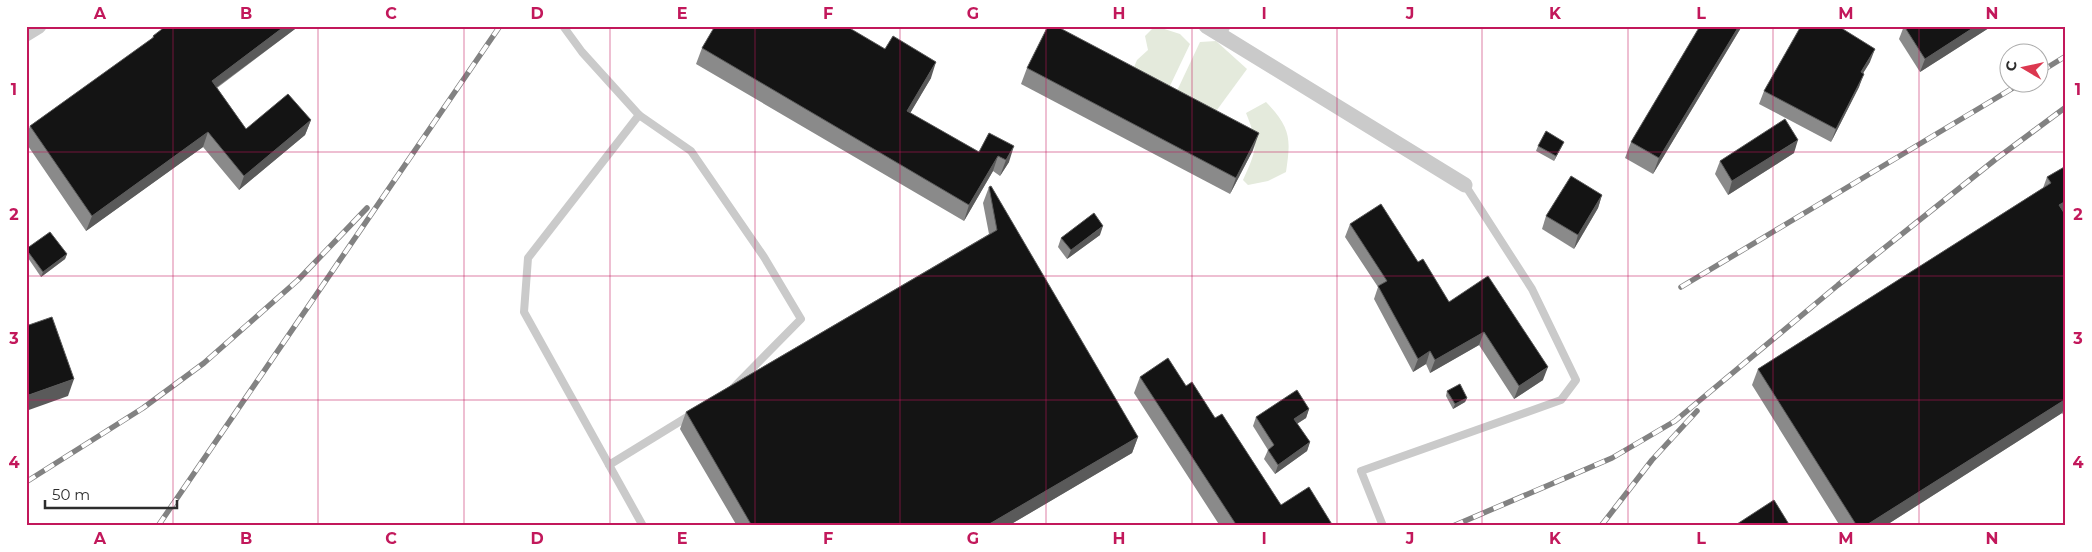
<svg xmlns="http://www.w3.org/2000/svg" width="2092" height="552" viewBox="0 0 2092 552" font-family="Montserrat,sans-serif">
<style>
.green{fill:#e4eadc}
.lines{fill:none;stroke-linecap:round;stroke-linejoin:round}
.service{stroke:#cacaca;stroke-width:8}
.minor{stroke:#cacaca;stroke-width:15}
.rail-casing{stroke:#828282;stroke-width:5.5}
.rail{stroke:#fff;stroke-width:4;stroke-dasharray:11;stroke-linecap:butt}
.wall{fill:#8a8a8a}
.shaded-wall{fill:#5a5a5a}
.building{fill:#141414;stroke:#5a5a5a}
.grid{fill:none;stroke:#c2185b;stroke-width:1;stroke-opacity:0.55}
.neatline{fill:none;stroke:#c2185b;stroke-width:2}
.grid-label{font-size:16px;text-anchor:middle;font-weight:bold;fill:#c2185b}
</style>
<rect width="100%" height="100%" fill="#fff"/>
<g class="green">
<path d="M1155 26 1180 34 1190 44 1168 90 1131 74 1137 60 1148 50 1145 36Z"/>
<path d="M1216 41 1247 69 1214 114 1175 95 1200 42Z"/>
<path d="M1266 102C1291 128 1291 139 1286 172L1268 181 1248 185 1243 180C1257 149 1259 145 1246 113Z"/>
</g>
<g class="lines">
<g class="service">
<path d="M563 26 582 52 639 115 691 151 764 257 801 319 733 388"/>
<path d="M1221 35 1227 26"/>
<path d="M639 115 528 258 524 312 643 526"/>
<path d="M609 465 692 414"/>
<path d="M1383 526 1361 471 1561 400 1576 380 1532 289 1465 185"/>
</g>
<g class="minor">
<path d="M1206 26 1465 185"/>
<path d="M26 34 39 26"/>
</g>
<g class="rail-casing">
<g id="rail">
<path d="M2040 72 2066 56"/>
<path d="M1681 287 2023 82"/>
<path d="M26 482 143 408 204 363 298 280 367 208"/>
<path d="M158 526 500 26"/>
<path d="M1453 526 1612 458 1675 421 1838 285 1996 159 2066 107"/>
<path d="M1601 526 1652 460 1697 411"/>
</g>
</g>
<use href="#rail" class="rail"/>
</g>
<g class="wall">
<path d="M299 26 217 88 246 129 311 120 305 135 239 190 203 147 86 231 26 143V137L30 126 152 39 153 36Z"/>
<path d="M1742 26 1653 174 1625 158 1631 142Z"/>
<path d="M1904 26H1992L1920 72 1899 39Z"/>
<path d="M702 48 885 49 931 78 910 113 979 152 989 133 1009 162 1000 176 993 171 964 221 696 64Z"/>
<path d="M1870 62 1863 73 1859 87 1831 142 1759 104 1764 91Z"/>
<path d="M1027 68 1253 150 1230 194 1021 84Z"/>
<path d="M1538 146H1562L1554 161 1536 151Z"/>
<path d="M1794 153 1728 195 1715 174 1720 161Z"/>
<path d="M2066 166 2064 214 2066 216V419L2062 413 1885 526H1840L1752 385 1758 369 2043 188 2047 177Z"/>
<path d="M989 187 1138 437 1132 453 1008 526H737L680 429 686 412 989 234 983 203Z"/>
<path d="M1602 195 1598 208 1574 249 1542 229 1546 216Z"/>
<path d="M1350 224 1418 262 1449 302 1543 380 1514 399 1479 345 1430 373 1426 364 1413 372 1374 299 1378 287 1345 237Z"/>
<path d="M1100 235 1067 259 1058 247 1061 238Z"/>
<path d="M26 249 67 254 65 259 41 277 26 255Z"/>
<path d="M1140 377 1186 386 1215 418 1281 505 1333 526H1220L1134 393Z"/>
<path d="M1447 391 1467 398 1465 402 1453 409 1446 396Z"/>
<path d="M1309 409 1306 418 1297 424 1310 442 1307 451 1275 474 1264 459 1268 450 1253 426 1256 417Z"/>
</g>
<g class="shaded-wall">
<path d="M285 26H299L206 95 212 81Z"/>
<path d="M1739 26H1742L1653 174 1659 158Z"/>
<path d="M1976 26H1992L1920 72 1925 59Z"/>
<path d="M1875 49 1870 62 1856 85 1861 72Z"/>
<path d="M936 62 931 78 902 127 907 111Z"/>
<path d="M1864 74 1859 87 1831 142 1836 129Z"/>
<path d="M311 120 305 135 239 190 244 176Z"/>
<path d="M208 132 203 147 86 231 92 216Z"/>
<path d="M1259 133 1253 150 1230 194 1236 178Z"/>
<path d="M1798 140 1794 153 1728 195 1732 181Z"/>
<path d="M1564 142 1562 146 1554 161 1556 156Z"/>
<path d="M1014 146 1009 162 1000 176 1006 160Z"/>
<path d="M998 156 993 171 964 221 969 205Z"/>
<path d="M1602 195 1598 208 1574 249 1578 235Z"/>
<path d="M2066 201V214L2053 222 2059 205Z"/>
<path d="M1103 226 1100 235 1067 259 1071 250Z"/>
<path d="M67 254 65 259 41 277 43 272Z"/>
<path d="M1484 332 1479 345 1430 373 1435 360Z"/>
<path d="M1430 351 1426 364 1413 372 1418 359Z"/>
<path d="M1548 367 1543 380 1514 399 1519 386Z"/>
<path d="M74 379 68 396 26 411V396Z"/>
<path d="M1467 398 1465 402 1453 409 1455 404Z"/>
<path d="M2066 399V404L2062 413 1885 526H1865Z"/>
<path d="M1309 409 1306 418 1290 428 1294 419Z"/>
<path d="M1138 437 1132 453 1008 526H986Z"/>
<path d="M1310 442 1307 451 1275 474 1278 465Z"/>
</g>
<g class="building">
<path d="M166 26H285L212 81 246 129 288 94 311 120 244 176 208 132 92 216 30 126 154 37 153 36Z"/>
<path d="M715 26H846L885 49 893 36 936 62 907 111 979 152 989 133 1014 146 1006 160 998 156 969 205 702 48Z"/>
<path d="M1048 26H1056L1259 133 1236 178 1027 68Z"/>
<path d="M1700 26H1739L1659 158 1631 142Z"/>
<path d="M1801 26H1838L1875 49 1861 72 1864 74 1836 129 1764 91Z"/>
<path d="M1904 26H1976L1925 59Z"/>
<path d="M1785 119 1798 140 1732 181 1720 161Z"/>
<path d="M1546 131 1564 142 1556 156 1538 146Z"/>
<path d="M2066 166V201L2059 205 2066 216V399L1865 526H1857L1758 369 2051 183 2047 177Z"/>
<path d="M1571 176 1602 195 1578 235 1546 216Z"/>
<path d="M991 186 1138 437 986 526H752L686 412 997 230 989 187Z"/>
<path d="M1381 204 1418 262 1423 259 1449 302 1488 276 1548 367 1519 386 1484 332 1435 360 1430 351 1418 359 1378 286 1387 281 1350 224Z"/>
<path d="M1094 213 1103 226 1071 250 1061 238Z"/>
<path d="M50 232 67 254 43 272 26 249Z"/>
<path d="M52 317 74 379 26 396V326Z"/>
<path d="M1168 358 1186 386 1192 382 1215 418 1222 414 1281 505 1309 487 1333 526H1237L1140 377Z"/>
<path d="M1460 384 1467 398 1455 404 1447 391Z"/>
<path d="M1297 390 1309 409 1294 419 1310 442 1278 465 1268 450 1274 445 1256 417Z"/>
<path d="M1774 500 1790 526H1734Z"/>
</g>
<path class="grid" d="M173 26V526M318 26V526M464 26V526M610 26V526M755 26V526M900 26V526M1046 26V526M1192 26V526M1337 26V526M1482 26V526M1628 26V526M1773 26V526M1919 26V526M26 152H2066M26 276H2066M26 400H2066"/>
<rect width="2092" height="552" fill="none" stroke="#ffffff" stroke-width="55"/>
<g transform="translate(2024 68) rotate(279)"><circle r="24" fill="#ffffff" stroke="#ababab"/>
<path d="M0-4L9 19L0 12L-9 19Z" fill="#dc3850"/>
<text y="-8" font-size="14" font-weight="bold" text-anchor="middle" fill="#2d2d2d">С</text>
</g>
<path d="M45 500v8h132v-8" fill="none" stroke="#2d2d2d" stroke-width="2.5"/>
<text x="52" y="500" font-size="15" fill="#2d2d2d" stroke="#ffffff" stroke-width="4" paint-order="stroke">50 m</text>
<rect x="28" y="28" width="2036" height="496" class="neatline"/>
<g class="grid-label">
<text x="100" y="19">A</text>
<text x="246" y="19">B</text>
<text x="391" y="19">C</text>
<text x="537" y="19">D</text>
<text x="682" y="19">E</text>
<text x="828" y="19">F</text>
<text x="973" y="19">G</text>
<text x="1119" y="19">H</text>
<text x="1264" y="19">I</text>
<text x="1410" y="19">J</text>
<text x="1555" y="19">K</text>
<text x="1701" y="19">L</text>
<text x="1846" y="19">M</text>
<text x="1992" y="19">N</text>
<text x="14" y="95">1</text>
<text x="2078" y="95">1</text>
<text x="14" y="220">2</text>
<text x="2078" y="220">2</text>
<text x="14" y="344">3</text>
<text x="2078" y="344">3</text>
<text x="14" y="468">4</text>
<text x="2078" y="468">4</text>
<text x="100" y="544">A</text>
<text x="246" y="544">B</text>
<text x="391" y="544">C</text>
<text x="537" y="544">D</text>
<text x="682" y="544">E</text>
<text x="828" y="544">F</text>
<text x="973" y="544">G</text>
<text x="1119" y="544">H</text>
<text x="1264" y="544">I</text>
<text x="1410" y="544">J</text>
<text x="1555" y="544">K</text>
<text x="1701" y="544">L</text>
<text x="1846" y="544">M</text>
<text x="1992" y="544">N</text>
</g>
</svg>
